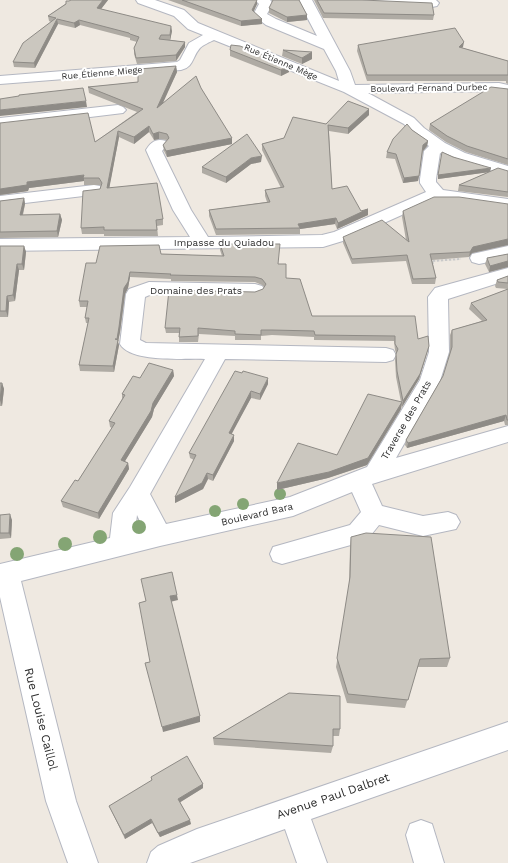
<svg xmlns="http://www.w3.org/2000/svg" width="508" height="863" viewBox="0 0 508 863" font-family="'Work Sans',sans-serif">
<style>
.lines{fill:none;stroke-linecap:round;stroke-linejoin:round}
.minor-casing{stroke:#b4b7c1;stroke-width:2}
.path{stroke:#c9c9c9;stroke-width:2;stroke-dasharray:2.5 1.5;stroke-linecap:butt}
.minor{fill:#fff;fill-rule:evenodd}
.tree{fill:#84a574}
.wall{fill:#afaba4}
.shaded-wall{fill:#8e8b86}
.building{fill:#cbc7bf;stroke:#8e8b86}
.labels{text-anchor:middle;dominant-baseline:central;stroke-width:4;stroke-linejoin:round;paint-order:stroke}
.far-street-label{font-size:9px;fill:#2e2e2e;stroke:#fff}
.street-label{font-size:10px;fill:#2e2e2e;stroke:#fff}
.near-street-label{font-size:12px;fill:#2e2e2e;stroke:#fff}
</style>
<rect width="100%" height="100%" fill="#efe9e1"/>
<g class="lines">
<g class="minor-casing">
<g id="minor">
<path d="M136 0H155L184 10 198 23 339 81 336 71 324 49 266 25 253 15 259 4 255 0H270L273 3 267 14 276 19 317 36 298 0H312L350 71 355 85 499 83 508 85V93L499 91 368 93 414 118 424 128 445 143 465 153 508 166V176L453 159 440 153 436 179V182L443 190 508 199V209L458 201H433L346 240 323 247 0 251V239L190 237 173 210 146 150C151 142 156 138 166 141L168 144 162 151 191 210 208 237 322 235 334 232 426 192 420 183V179L424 151 429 146 412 134 404 124 344 92 214 40C210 42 203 45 200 48 192 57 194 67 181 70L0 84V76L177 62 180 60 189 43 203 35 188 29 174 16 138 3Z"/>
<path d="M356 0H436L439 3 437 6 432 7 363 4 358 3Z"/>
<path d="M118 105 123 107 126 110 123 113 0 128V118Z"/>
<path d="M94 185 100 186 102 190 100 194 0 206V196Z"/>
<path d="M508 246V258L479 264 472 262 470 258 472 254Z"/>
<path d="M508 268V280L448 299 449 352 440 381 396 458 508 426V442L372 484 382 506 423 516 448 512 456 515 460 522 456 529 423 536 379 525 367 540 358 543 282 564 273 561 270 554 273 547 350 525 361 512 352 492 293 516 160 546 21 581 76 801 98 863H68L46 801 0 597V564L110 538 113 513 130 487 205 359C184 358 131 363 120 344L126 294 129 289 149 282 255 284 262 286 265 290 262 294 255 296 152 294 145 297 140 340 146 343 386 348 393 350 396 355 393 360 386 362 225 359 150 494 166 524 290 497 367 467 420 380 429 352 428 297 435 288ZM137 515 144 530 135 532Z"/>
<path d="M508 722V750L311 819 327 863H297L285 829 190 863H147L151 852 158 846 197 829Z"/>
<path d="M421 820 432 824 444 863H414L406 835 410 824Z"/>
</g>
</g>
<path class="path" d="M433 264 432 261 461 259"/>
<use href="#minor" class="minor"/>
</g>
<g class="tree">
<circle cx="280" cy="494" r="6"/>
<circle cx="243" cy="504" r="6"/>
<circle cx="215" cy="511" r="6"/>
<circle cx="139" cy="527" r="7"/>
<circle cx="100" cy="537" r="7"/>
<circle cx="65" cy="544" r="7"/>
<circle cx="17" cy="554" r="7"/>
</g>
<g class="wall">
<path d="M71 0H108L101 9 172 31 170 40 185 42V47L176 61 137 64 134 54V48L137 42 130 40V38L80 25 75 28 58 24 35 68 14 67 13 62 51 22 49 21 48 16Z"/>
<path d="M168 0H257V4L253 12 262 19V24L241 26Z"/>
<path d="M272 0H299L307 15V20L287 22 269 13V8L273 1Z"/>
<path d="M314 0H362L434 15 433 20 323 18Z"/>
<path d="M358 45 463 48 508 61V84L506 83V81H367L357 51Z"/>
<path d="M230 50 289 65V72L281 76 230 56Z"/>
<path d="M283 50 312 52V59L302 64 282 56Z"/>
<path d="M176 66 177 72 162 103 201 88 232 144 167 157 164 151 163 145 167 140 159 139 154 140 149 132 134 144 119 137 109 188 163 219V225L157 226 158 236H104V234H82L81 228 100 189 101 186 100 185H84V181L29 188 28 191 0 195 95 142 137 112 89 93 88 87 138 82 140 72 139 69Z"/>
<path d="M508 89V165L466 152 446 142 429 130 430 124Z"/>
<path d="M369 109V115L348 134 329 131 332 189 361 211 368 209V215L337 229 335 224 300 229V234L216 235 209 216V210L267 202 265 196V190L281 188 262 150V144L284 138Z"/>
<path d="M412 130 428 141 427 146 423 151 418 181 403 183 395 159 386 158 387 152Z"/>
<path d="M442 152 490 172 508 171V197L458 191 459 185 489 172 438 179Z"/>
<path d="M261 162 251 164 226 183 202 173V167Z"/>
<path d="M24 198 25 204 23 215 60 214 62 220 58 237 0 238V201Z"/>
<path d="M508 204V245L472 253 469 257 432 260 436 278 435 284H412L406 261 352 264 343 243V237L406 240 402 217 403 211Z"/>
<path d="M220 244 278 264 286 278 312 316 418 339 429 346 419 379 402 407V404L401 409 367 465 328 478 277 490 337 455 401 402 396 377 395 360 396 353 395 350 394 341 314 340V337L272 335 261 336V340H235V336L199 334 198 342H179V333H166L165 328 255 292 263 289 264 287 262 285 255 282 171 281V279L130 277 128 288 125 294 120 332 118 342 119 345 114 372 80 371 79 365 88 323H86L85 318 87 307H80L79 301 96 263 161 254 222 256 220 250Z"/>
<path d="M0 246H24L26 252 24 270H19L15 301 9 302 8 317H0Z"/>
<path d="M508 254V267L489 272 485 264 487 258Z"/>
<path d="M508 276V289L496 288 495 286 497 280Z"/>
<path d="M508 289V425H505L504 421 407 448 405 445 406 440 443 376 450 351V335L452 330 482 321 469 309 471 303Z"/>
<path d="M173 370 174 376 154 409 152 417 125 461 128 463 129 469 99 519 63 507 61 501 78 481 112 428 110 427 109 421 122 399V394L140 378Z"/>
<path d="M242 373 268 384 260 400 251 398 231 434 234 441 213 481 208 479 203 489 175 503 194 460 190 458 189 453Z"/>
<path d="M0 383H2L4 389 2 406H0Z"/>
<path d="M0 515 12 520 11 538 0 539Z"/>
<path d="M351 537 450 658 447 667H417L405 708 347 703 336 667 349 587 350 547Z"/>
<path d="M289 693 340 729 339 736H333V746L331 753 214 745 213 738Z"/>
<path d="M151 777 203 784V788L180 802 191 824 160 837 152 823 125 839 109 806 152 781Z"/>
</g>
<g class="shaded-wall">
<path d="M103 0H108L98 13 97 8Z"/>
<path d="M257 0V4L252 15V10Z"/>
<path d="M307 15V20L287 22V17Z"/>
<path d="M57 19 58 24 35 68 34 63Z"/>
<path d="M262 19V24L241 26V21Z"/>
<path d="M79 20 80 25 75 28 74 23Z"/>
<path d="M171 26 172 31 170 41V35Z"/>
<path d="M185 42V47L176 61V55Z"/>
<path d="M464 42 463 47 458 52 459 47Z"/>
<path d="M312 52V59L302 64V58Z"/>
<path d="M289 65V72L281 76V70Z"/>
<path d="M176 66 177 72 158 114 157 108Z"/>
<path d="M86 101 87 107 0 116V110Z"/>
<path d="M369 109V115L348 134V128Z"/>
<path d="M149 126V132L134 144V137Z"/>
<path d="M118 131 119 137 108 195 107 188Z"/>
<path d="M159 132V139L154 140 153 134Z"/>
<path d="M232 138V144L167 157 166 151Z"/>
<path d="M428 141 427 146 423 151V145Z"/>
<path d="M262 156 261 162 251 164 226 183V177L251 158Z"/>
<path d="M491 168 490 172 438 179V175Z"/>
<path d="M84 175V181L29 188 28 191 0 195V189L27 182Z"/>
<path d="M419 176 418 181 403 183 404 178Z"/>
<path d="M24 198 25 204 21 221 20 215Z"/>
<path d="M368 209V215L337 229 338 223Z"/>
<path d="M60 214 62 220 58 237 57 231Z"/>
<path d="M336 218 335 224 300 229V228L298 224Z"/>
<path d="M508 239V245L472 253 469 257 470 252 473 247Z"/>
<path d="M24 246 26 252 24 270 22 264Z"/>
<path d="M508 261V267L489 272 490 266Z"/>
<path d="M17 264 19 270 15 301 13 295Z"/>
<path d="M130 272V277L128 288 125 294 120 332 118 342 119 345 114 372 113 366 124 288Z"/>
<path d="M7 296 9 302 8 317 6 311Z"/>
<path d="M429 346 419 379 402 407 403 401Z"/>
<path d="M173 370 174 376 154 409 152 417 122 466 121 460 153 403Z"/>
<path d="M268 378V384L260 400V394Z"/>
<path d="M2 383 4 389 2 406 0 400Z"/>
<path d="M251 391V398L229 439V433Z"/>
<path d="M402 402 401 409 367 465 328 478 277 490V483L329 472Z"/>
<path d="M506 415 504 421 407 448 408 443Z"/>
<path d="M234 435V441L213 481V475Z"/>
<path d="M128 463 129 469 99 519 98 513Z"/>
<path d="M207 473 208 479 203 489 175 503V497Z"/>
<path d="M10 514 12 520 11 538 9 533Z"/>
<path d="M177 595 178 600 170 602V596Z"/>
<path d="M200 716V722L163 732 162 727Z"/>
<path d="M203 784V788L179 803 178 799Z"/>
<path d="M151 819 152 823 125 839 124 835Z"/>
<path d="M190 820 191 824 160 837 158 833Z"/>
</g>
<g class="building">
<path d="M71 0H103L97 8 171 26 170 35H161L159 39 185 42 176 55 136 58 134 48 139 37 130 34 129 33 79 20 74 23 57 19 34 63 13 62 23 43 56 18 48 16 66 4V1H69Z"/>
<path d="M182 0H257L252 10 262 19 241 21Z"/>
<path d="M273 0H299L307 15 287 17 269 8Z"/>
<path d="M317 0H362L432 3 434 15 324 13Z"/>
<path d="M455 28 464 42 459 47 508 61V75H367L358 45Z"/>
<path d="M231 45 240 46 289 65 281 70 230 50Z"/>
<path d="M283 50 312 52 302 58Z"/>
<path d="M176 66 157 108 196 76 201 88 232 138 166 151 163 145 169 138 167 134 159 132 153 134 149 126 134 137 118 131 107 188 157 183 163 219 156 220 157 230H104V227L81 228 83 191 100 189 102 183 99 178H83L84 175 27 182V185L0 189V123L88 113 95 142 143 109 88 87 138 82V72H140L139 69Z"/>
<path d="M491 87 508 89V159L467 146 447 136 430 124Z"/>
<path d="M83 88 86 101 0 110V99L19 96V95Z"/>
<path d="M348 101 369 109 348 128 328 125 332 189 347 186 361 211 368 209 338 223 336 218 298 224 300 228 216 229 209 210 270 202 265 190 284 187 262 144 284 138 293 117 326 124Z"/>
<path d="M407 124 412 130 428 141 423 145 419 176 404 178 396 154 387 152 393 139Z"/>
<path d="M247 134 262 156 251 158 226 177 202 167Z"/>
<path d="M442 152 453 157 491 168 438 175Z"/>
<path d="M498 168 508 171V192L459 185Z"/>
<path d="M434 197H459L508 204V239L473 247 470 252 430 254 436 278 413 279 407 255 352 259 343 237 382 220 409 242 403 211Z"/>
<path d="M24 198 20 215 60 214 57 231 0 232V201Z"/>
<path d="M220 244H280L278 264H286V278L300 279 312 316H415L418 339 428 336 429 346 420 374 403 401 397 371 396 354 398 349 395 344V336L315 335 314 331 272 330H261V335L235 334V331L198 328V336L179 337 180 328H165L169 290 255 292 263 289 266 284 262 279 255 277 170 275 171 274 130 272 128 282 124 288 119 327 117 339H115L118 340 113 366 79 365 89 318H85L88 301H79L86 263H96L100 246 159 245 161 254 224 256Z"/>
<path d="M0 246H24L22 264H17L13 295 7 296 6 311H0Z"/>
<path d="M508 254V261L490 266 487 258Z"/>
<path d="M508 276V283L498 282 497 280Z"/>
<path d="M508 289V420H507L506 415 408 443 406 440 443 376 452 347V330L487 320 471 303Z"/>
<path d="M149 363 173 370 153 403 151 411 121 460 128 463 98 513 61 501 75 480 78 481 115 423 109 421 125 395 122 394 133 376 140 378Z"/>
<path d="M235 371 242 373 243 371 268 378 260 394 251 391 229 433 234 435 213 475 207 473 202 483 175 497 196 455 189 453Z"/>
<path d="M0 383H2L0 400Z"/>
<path d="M368 394 402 402 368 458 329 472 277 483 298 443 337 455Z"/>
<path d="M10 514 9 533H0V515Z"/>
<path d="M366 533 431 537 450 658 420 659 408 700 348 694 337 658 350 577 351 537Z"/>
<path d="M172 572 177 595 170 596 200 716 162 727 145 663 150 662 139 603 146 601 141 579Z"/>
<path d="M289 693 340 696V729H333V746L213 738Z"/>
<path d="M187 756 203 784 178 799 190 820 158 833 151 819 124 835 109 806 152 780 151 777Z"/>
</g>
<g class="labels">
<g class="far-street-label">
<text transform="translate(281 62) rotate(23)">Rue Étienne Mège</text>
<text transform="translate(102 73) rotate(-5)">Rue Étienne Miege</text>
<text transform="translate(429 88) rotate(-1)">Boulevard Fernand Durbec</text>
</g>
<g class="street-label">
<text x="224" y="242">Impasse du Quiadou</text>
<text x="196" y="290">Domaine des Prats</text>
<text transform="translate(406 420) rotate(-60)">Traverse des Prats</text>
<text transform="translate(257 514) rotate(-13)">Boulevard Bara</text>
</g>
<g class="near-street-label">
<text transform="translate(41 719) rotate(76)">Rue Louise Caillol</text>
<text transform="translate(333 796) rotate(-19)">Avenue Paul Dalbret</text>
</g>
</g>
</svg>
